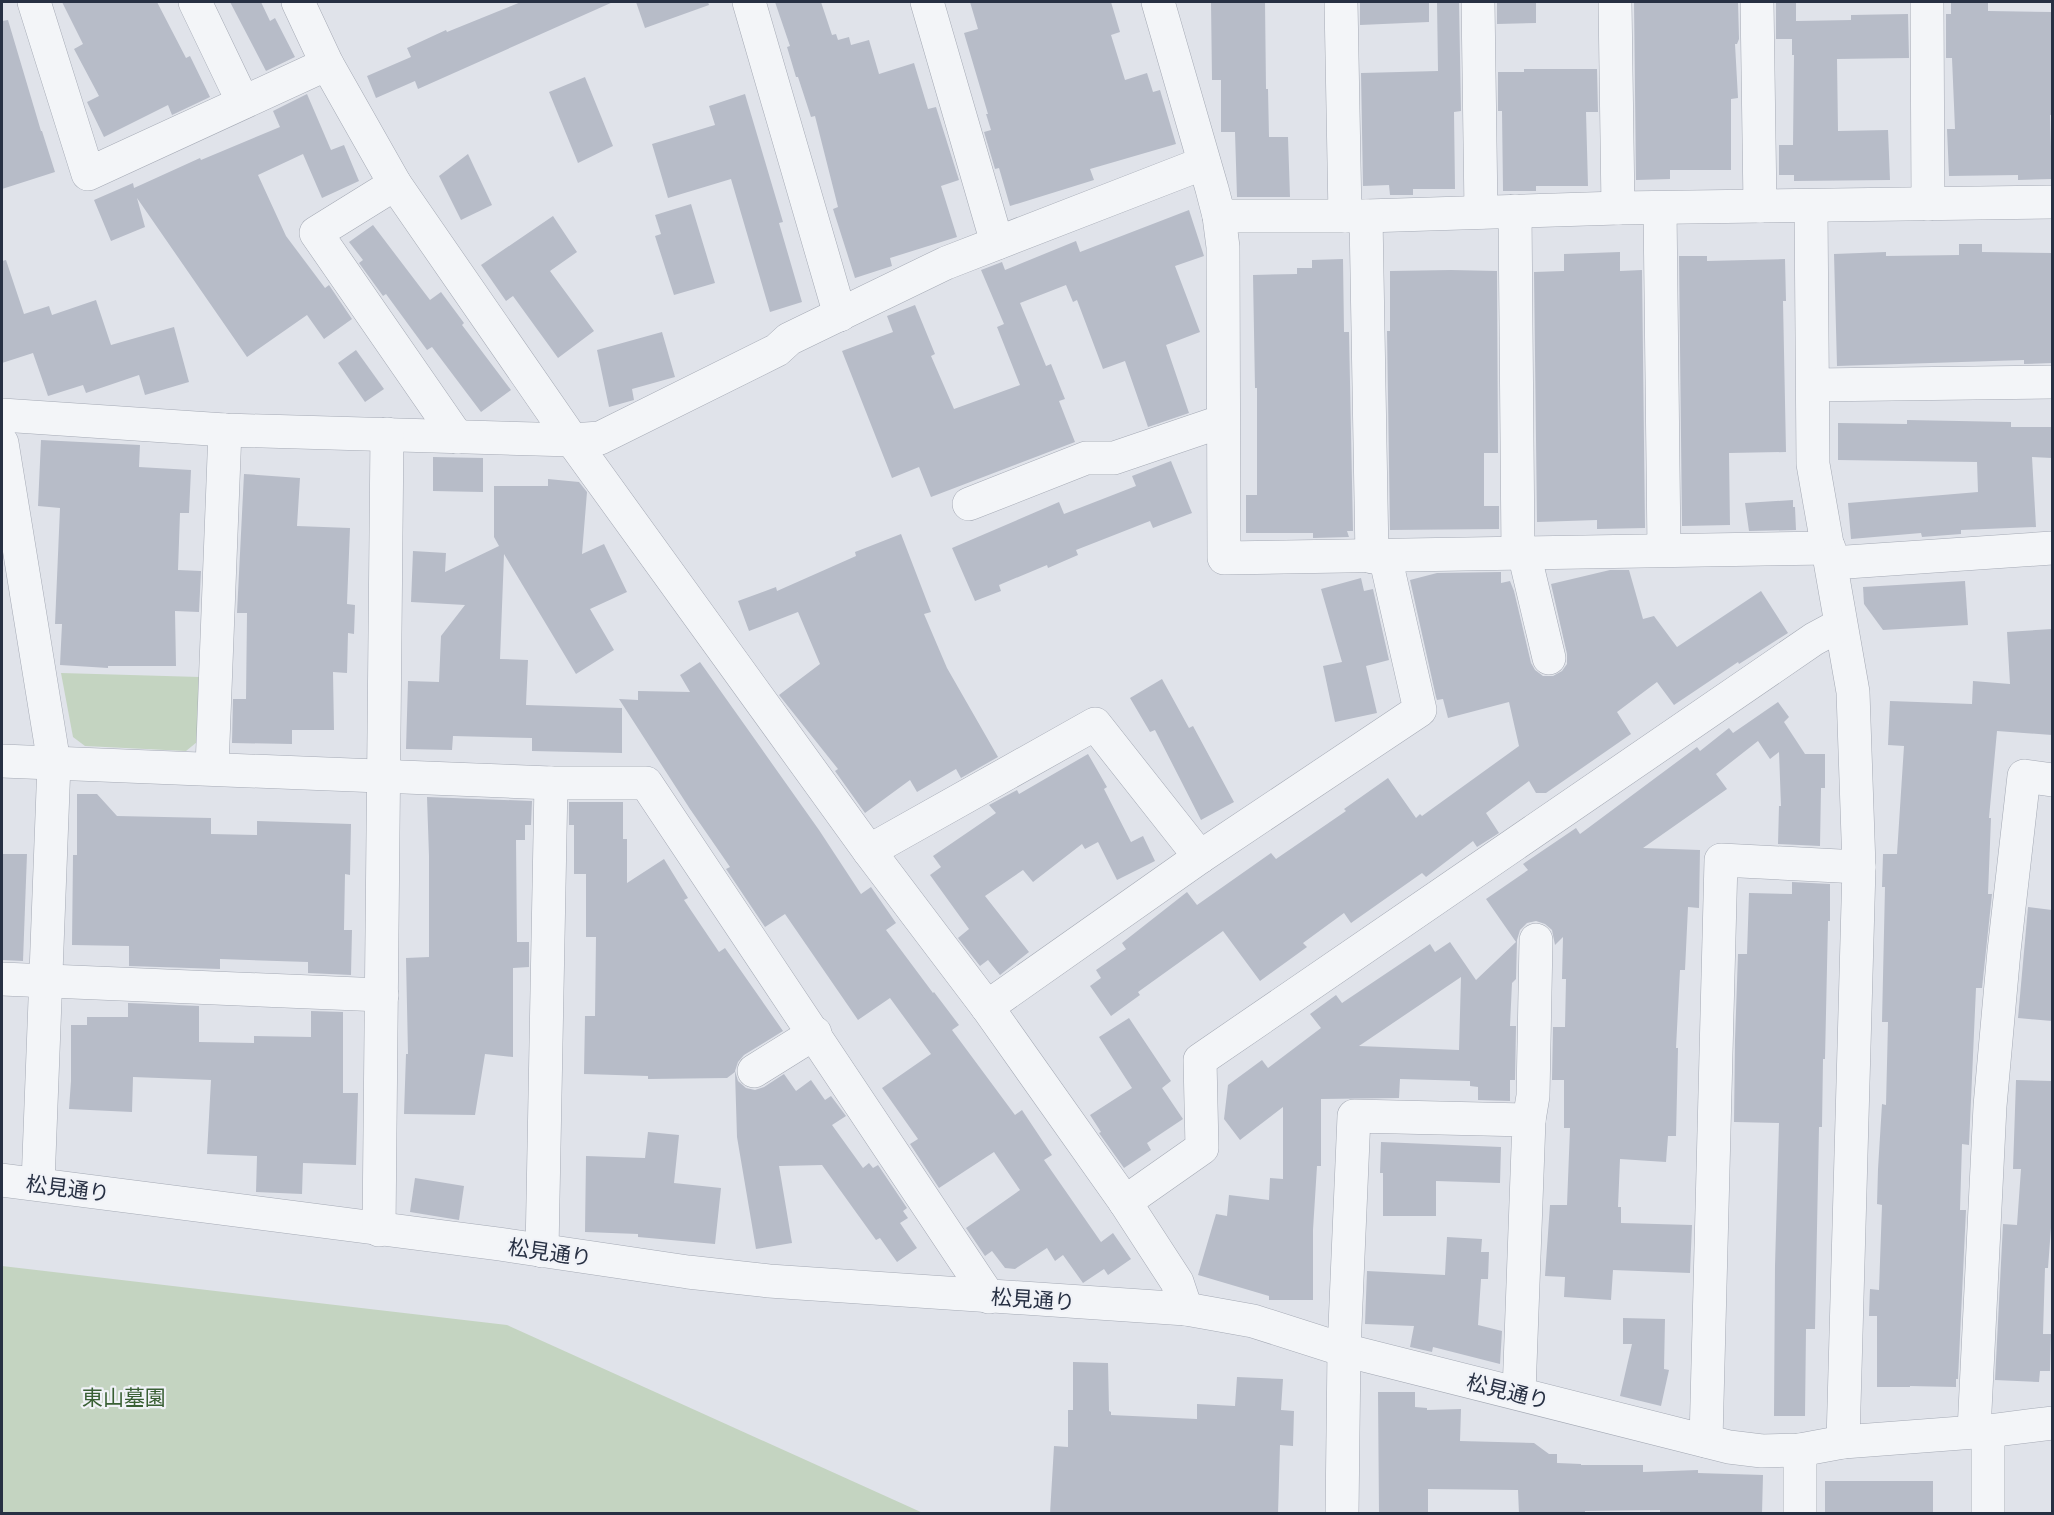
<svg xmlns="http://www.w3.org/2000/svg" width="2054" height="1515" viewBox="0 0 2054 1515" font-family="'Titillium Web','Noto Sans JP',sans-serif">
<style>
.green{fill:#c4d4c1}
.building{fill:#b7bcc8;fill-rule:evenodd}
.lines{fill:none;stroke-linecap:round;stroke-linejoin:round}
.minor-casing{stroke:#a5aab5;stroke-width:34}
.minor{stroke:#f3f5f8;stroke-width:33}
.labels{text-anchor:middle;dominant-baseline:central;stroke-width:4.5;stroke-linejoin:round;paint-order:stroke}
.street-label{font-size:21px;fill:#273043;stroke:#f0f2f7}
.park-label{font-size:21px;fill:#395f34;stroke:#f0f2f7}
</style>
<rect width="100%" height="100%" fill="#e0e3ea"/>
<g class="green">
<path d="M61 673 200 677 197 742 186 751 85 746 73 737Z"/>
<path d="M2 1266 507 1325 923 1513H2Z"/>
</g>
<g class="building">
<path d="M62 2H157L186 58 190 56 210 97 172 115 168 105 104 137 87 102 99 96 74 49 83 44Z"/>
<path d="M230 2H261L270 21 275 18 295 57 266 71Z"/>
<path d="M521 2H613L418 89 415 81 376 98 367 76 411 57 407 48 446 30 447 32Z"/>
<path d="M636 2H708L709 5 645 28Z"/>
<path d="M775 2H821L832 35 836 34 838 40 849 37 851 45 869 40 879 74 914 63 928 109 936 107 959 180 941 186 957 237 890 258 892 266 855 278 833 209 838 207 815 116 811 117 798 77H796L787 47 790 46Z"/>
<path d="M970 2H1111L1120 32 1111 35 1125 80 1147 73 1153 92 1160 90 1176 144 1090 169 1094 180 1010 206 999 168 995 169 984 132 991 130 986 114H988L964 33 978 29Z"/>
<path d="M1211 2H1265L1266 89H1268L1269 137H1288L1290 197H1237L1235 132H1221V80H1212Z"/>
<path d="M1360 2H1429V22L1360 25Z"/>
<path d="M1437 2H1459L1461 111 1454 112 1455 189H1413V195H1390L1389 185 1363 186 1361 73 1438 71Z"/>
<path d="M1497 2H1536V23L1497 24Z"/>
<path d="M1634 2H1738L1739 39 1737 44H1735L1738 98 1731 99V170H1670V179L1636 180Z"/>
<path d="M1776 2H1796V21L1851 20V15L1908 14 1909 58 1837 59 1838 131 1888 130 1890 180 1794 181V175H1779V145H1793L1794 55H1792V39H1776Z"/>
<path d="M1951 2H1988V11L2052 12V55H2051L2052 115H2050L2052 179 2018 180V175L1949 176 1947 129H1955L1952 58H1946V14H1951Z"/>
<path d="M8 20 41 131H42L55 172 2 189V21Z"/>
<path d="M1524 69H1597L1598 112H1586L1588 186H1536V191H1503L1502 111H1498V72H1524Z"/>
<path d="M585 77 613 146 578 163 549 92Z"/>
<path d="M307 94 331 150 344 145 359 181 322 198 303 154 258 175 286 236 325 288 329 285 352 319 324 339 307 315 247 357 137 198 145 227 111 241 94 200 133 183 134 188 200 158 201 160 280 127 273 111Z"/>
<path d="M745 94 783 222 779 223 802 302 770 312 731 179 668 198 652 144 715 125 709 106Z"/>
<path d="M468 154 492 205 461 220 439 176Z"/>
<path d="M691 204 715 283 674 295 655 236 661 234 655 215Z"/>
<path d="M1189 210 1204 256 1175 266 1200 332 1166 345 1189 413 1148 427 1125 361 1103 369 1077 300 1073 302 1066 285 1020 303 1046 366 1051 364 1065 399 1059 401 1075 442 931 497 919 467 892 478 842 351 893 332 887 316 915 305 935 354 931 356 954 409 1020 385 997 327 1004 324 981 270 1002 262 1005 270 1076 241 1080 252Z"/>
<path d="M553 216 577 252 550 271 594 331 558 358 513 296 506 301 481 265Z"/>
<path d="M373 225 430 300 441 292 464 323 462 325 511 390 481 412 432 347 427 350 386 294 383 296 359 263 363 260 349 242Z"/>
<path d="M1959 244H1982V252L2052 253V363L2024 364V360L1837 366 1834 254 1886 252V256L1959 255Z"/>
<path d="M1620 252V271L1642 270 1645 528 1597 529V520L1537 522 1534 272 1564 271V254Z"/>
<path d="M1679 256H1707V261L1785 259 1786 301H1783L1786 452 1729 453 1730 525 1682 526Z"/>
<path d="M1343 259 1344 332H1349L1353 531H1347L1349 537 1313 538V533H1246V495H1257V388H1255L1253 275 1297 274V268H1312V260Z"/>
<path d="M6 260 24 314 49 306 52 315 96 300 111 345 174 327 189 382 145 395 139 375 86 393 83 385 48 396 33 353 2 363V261Z"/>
<path d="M1451 270 1497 271 1498 453H1484V506H1499V529L1390 530 1387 331H1390V271Z"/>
<path d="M662 332 675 377 632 389 634 400 609 407 597 350Z"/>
<path d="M356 350 384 389 365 402 338 363Z"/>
<path d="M1907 420 2011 422V427H2052V458L2032 457 2036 527 1961 530V534L1922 537 1921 533 1851 539 1848 503 1978 492 1977 462 1838 460V423L1907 424Z"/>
<path d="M41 440 140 445 139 467 191 470 189 513H180L178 570 201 571 199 612 175 611 176 666H108V668L60 665 62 624H55L60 508 38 506Z"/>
<path d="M433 457 483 458V492L433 491Z"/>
<path d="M1171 461 1192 513 1153 528 1150 521 1076 550 1078 555 1048 568 1047 565 999 585 1001 591 975 601 952 548 1059 502 1064 514 1136 486 1132 476Z"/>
<path d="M244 474 300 478 297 526 350 528 347 604 355 605 354 634 348 633 347 673 333 672 334 730H292V744L232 743 233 699H246L247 613H237Z"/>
<path d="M548 479 579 482 587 492 582 554 604 544 627 592 590 609 614 650 576 674 504 554 500 659 528 660 526 705 622 708V753L532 751V738L453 736 452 750 406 749 408 681 439 682 441 636 465 605 411 602 413 551 446 553 445 572 499 546 494 537V486H548Z"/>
<path d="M1793 500V507H1795L1796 530 1749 531 1745 503Z"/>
<path d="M901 534 931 612 924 614 947 668 998 757 961 778 956 769 917 792 910 780 865 813 835 771 838 769 779 695 820 664 798 612 749 631 738 601 776 587 777 591 856 556 855 552Z"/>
<path d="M1610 570H1629L1643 619 1654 616 1677 647 1761 591 1788 633 1739 664 1738 662 1674 705 1657 682 1617 712 1631 734 1546 793H1536L1529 781 1486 813 1499 833 1477 847 1473 841 1426 877 1422 873 1351 923 1344 913 1303 943 1307 947 1260 981 1223 931 1138 992 1140 995 1111 1016 1090 986 1101 978 1096 970 1126 949 1122 943 1187 892 1197 905 1271 853 1276 859 1346 811 1344 809 1388 778 1416 818 1420 814 1422 816 1519 746 1509 702 1448 718 1443 699 1437 700 1436 697 1410 580 1437 573 1501 572V583L1510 581 1514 591 1531 663 1535 670 1543 676H1553L1562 671 1567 664V654L1551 584Z"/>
<path d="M1361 578 1364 591 1373 589 1389 660 1366 666 1377 713 1335 722 1323 666 1342 662 1321 589Z"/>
<path d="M1965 581 1968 625 1883 630 1864 604 1863 587Z"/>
<path d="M2052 629V735L1997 731 1989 818H1991L1988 894H1992L1982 988H1976L1969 1145 1962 1144 1960 1210H1966L1958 1379H1956V1387L1910 1386V1387H1877V1316H1869L1870 1289 1879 1290 1882 1205 1877 1204 1878 1169 1882 1104 1886 1105 1888 1022H1882L1885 887H1882L1883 854H1897L1904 746 1888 745 1890 701 1972 704 1973 681 2010 684 2007 632Z"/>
<path d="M700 662 819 830 861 894 871 887 896 923 886 930 933 993 934 992 959 1025 952 1030 1015 1115 1022 1110 1052 1155 1044 1160 1101 1242 1113 1233 1131 1259 1108 1275 1104 1269 1083 1283 1063 1255 1055 1261 1047 1248 1015 1269 1005 1268 992 1251 985 1256 966 1228 1020 1190 994 1152 939 1188 910 1144 918 1139 882 1088 931 1054 890 998 858 1020 785 914 765 927 726 869 730 867 690 809 619 699 638 700V691L690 692 680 675Z"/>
<path d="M1162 679 1189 728 1193 726 1234 802 1201 820 1155 730 1150 732 1130 698Z"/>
<path d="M1778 702 1789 717 1784 722 1805 754H1825V788H1821L1820 846 1778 844 1779 806H1781L1779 752 1770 759 1758 741 1716 774 1727 789 1643 848 1700 850 1699 908 1688 907 1685 970H1680L1676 1048H1678L1676 1136H1668L1666 1162 1620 1159 1618 1207H1621V1223L1692 1225 1690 1273 1613 1270 1611 1300 1564 1297 1565 1277 1545 1276 1550 1205H1567L1570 1128H1564V1080H1552L1553 1027H1565L1566 979H1562L1563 937 1555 945 1552 930 1545 924 1536 921 1527 923 1520 930 1517 940 1516 979 1512 983 1510 1026H1516L1515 1080H1510V1101L1478 1100V1087L1470 1086V1081L1400 1079 1399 1098 1321 1099V1166H1317L1313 1230V1300H1269V1296L1198 1275 1216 1214 1227 1216 1229 1195 1269 1200 1270 1178 1283 1179V1107L1240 1140 1224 1119 1228 1085 1262 1060 1268 1068 1321 1028 1310 1014 1336 995 1342 1003 1430 944 1435 952 1450 942 1476 980 1516 942 1486 899 1528 870 1523 864 1576 828 1580 834 1697 747 1700 751 1729 728 1733 733ZM1461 977 1459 1050 1359 1046Z"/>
<path d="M1088 754 1107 787 1104 789 1131 842 1143 836 1155 861 1117 880 1098 842 1085 849 1082 844 1033 882 1023 870 985 896 1029 952 1000 975 988 960 980 966 958 938 969 929 930 875 941 867 933 856 996 813 989 805 1017 790 1019 794Z"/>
<path d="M77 794H97L117 816 211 818V834L257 835V821L351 824 350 875 345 874 344 930H352L351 975 308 973V962L220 959V969L129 966V946L72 945 73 855H77Z"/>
<path d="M427 797 532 801 531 825H525V840H516L517 942H529V967L513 968V1057L485 1054 475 1115 404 1114 406 1054H408L406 958 429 957V856Z"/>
<path d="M569 802H623V839H627V883L664 859 688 898 684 900 719 952 725 948 783 1031 744 1055 738 1062 735 1071 738 1081 746 1088 755 1090 764 1087 784 1074 796 1091 811 1080 825 1100 831 1096 846 1116 832 1125 863 1168 869 1163 873 1168 878 1165 907 1208 903 1211 908 1218 900 1223 917 1248 897 1262 880 1238 876 1240 822 1165 779 1166 792 1243 756 1249 737 1137 735 1072 727 1078 648 1079V1076L584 1074 585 1016H595L596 937H586V874H574V825H569Z"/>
<path d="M2 854H27L23 961 2 960Z"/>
<path d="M1792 882 1830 884V921H1828L1825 1059H1823L1822 1127H1819L1815 1329H1806L1805 1416H1774L1775 1266 1779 1123 1734 1122 1735 1040 1738 954H1747L1749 893 1792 894Z"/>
<path d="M2028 907 2052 910V1021L2018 1018Z"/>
<path d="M128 1003 199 1006V1042L254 1043V1036L311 1037V1011L343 1012V1093H358L356 1165 303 1163 302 1194 256 1192 257 1156 207 1154 211 1080 133 1077 132 1112 69 1109 71 1081V1025H87V1017H128Z"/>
<path d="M1129 1018 1171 1081 1162 1088 1183 1119 1147 1143 1151 1150 1124 1168 1099 1133 1101 1132 1090 1115 1132 1088 1099 1037Z"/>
<path d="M2016 1080 2052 1081V1214L2048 1268H2045L2043 1334H2051L2050 1371H2040L2039 1382 1995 1380 2003 1224 2017 1225 2021 1169H2013Z"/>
<path d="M648 1132 679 1135 674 1183 721 1188 715 1244 638 1237V1234L585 1232 586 1156 645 1158Z"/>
<path d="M1381 1142 1501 1147 1500 1183 1436 1181V1216H1383V1173H1380Z"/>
<path d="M415 1178 464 1186 459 1220 410 1212Z"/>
<path d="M1447 1237 1482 1239 1481 1252H1489L1488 1279H1481L1478 1325 1502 1331 1500 1364 1433 1347 1432 1352 1410 1347 1414 1326 1365 1324 1367 1271 1445 1275Z"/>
<path d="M1623 1318 1665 1319 1664 1369 1669 1370 1661 1406 1620 1396 1632 1344H1623Z"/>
<path d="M1073 1362 1108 1363 1109 1411 1111 1412V1415L1197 1419V1404L1235 1406 1237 1377 1283 1379 1281 1410 1294 1411 1293 1446 1280 1445 1278 1514H1050L1054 1446 1068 1447V1410H1073Z"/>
<path d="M1378 1392H1415V1407L1427 1408V1410L1461 1409 1460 1441 1534 1443 1549 1454H1557V1463L1581 1464V1465H1643V1472L1698 1470V1473L1763 1475 1762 1514H1660V1510L1585 1511V1514H1519L1518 1490 1428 1489V1514H1379Z"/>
<rect x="1825" y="1481" width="108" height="33"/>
</g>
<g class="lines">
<g class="minor-casing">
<g id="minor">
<path d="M34 2 88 174 327 64"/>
<path d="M195 2 243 102"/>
<path d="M298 2 327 64 395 184 572 440 869 851 987 1007 1125 1202 1177 1282 1186 1309"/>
<path d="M749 2 840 315"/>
<path d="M927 2 997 243"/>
<path d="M1158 2 1212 189 1219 216 1223 247 1224 558 1829 548"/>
<path d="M1341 2 1345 216"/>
<path d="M1478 2 1481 212"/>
<path d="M1615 2 1618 208"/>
<path d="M1757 2 1760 206"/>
<path d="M1927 2 1928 204"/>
<path d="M395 184 316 233 457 437"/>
<path d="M1811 207 1813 464 1853 692 1859 867 1843 1442"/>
<path d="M1660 208 1664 550"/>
<path d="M1515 211 1518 553"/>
<path d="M1219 216H1366L1618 208 2052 202"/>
<path d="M1366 216 1372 557"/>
<path d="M1813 385 2052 382"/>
<path d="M2 415 225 430 572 440 600 438 777 350 789 339 946 263 1204 163"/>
<path d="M2 443 54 763 38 1184"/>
<path d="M969 504 1086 458H1114L1223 421"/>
<path d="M1524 553 1549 658"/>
<path d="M1832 563 2052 548"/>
<path d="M2 761 551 783H646L989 1297"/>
<path d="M212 768 225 430"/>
<path d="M869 851 1095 724 1200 857 1420 710 1385 556"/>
<path d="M2 979 382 995"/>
<path d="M987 1007 1200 857"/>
<path d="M754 1071 815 1033"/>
<path d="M1529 1120 1533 1096 1536 940"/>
<path d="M2 1180 499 1244 688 1272 769 1281 1186 1309 1253 1321 1344 1350 1729 1447 1762 1451 1800 1450 1843 1442 1988 1431 2052 1423"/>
<path d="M1125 1202 1202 1148 1200 1060 1814 639 1840 625"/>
<path d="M379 1230 387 434"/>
<path d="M542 1251 551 783"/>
<path d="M1974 1431 1990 1106 2004 951 2024 776 2052 780"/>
<path d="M1988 1431V1514"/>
<path d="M1706 1441 1721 860 1859 867"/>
<path d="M1800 1450V1514"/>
<path d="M1342 1514 1344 1350 1354 1116 1529 1120 1519 1393"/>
</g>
</g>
<use href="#minor" class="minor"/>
</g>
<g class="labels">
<g class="street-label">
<text transform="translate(68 1188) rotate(7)">松見通り</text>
<text transform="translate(550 1252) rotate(8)">松見通り</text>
<text transform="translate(1033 1299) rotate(4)">松見通り</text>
<text transform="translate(1508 1391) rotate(14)">松見通り</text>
</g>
<g class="park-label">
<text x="124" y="1397">東山墓園</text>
</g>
</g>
<rect width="2054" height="1515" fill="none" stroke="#273043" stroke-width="6"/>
</svg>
